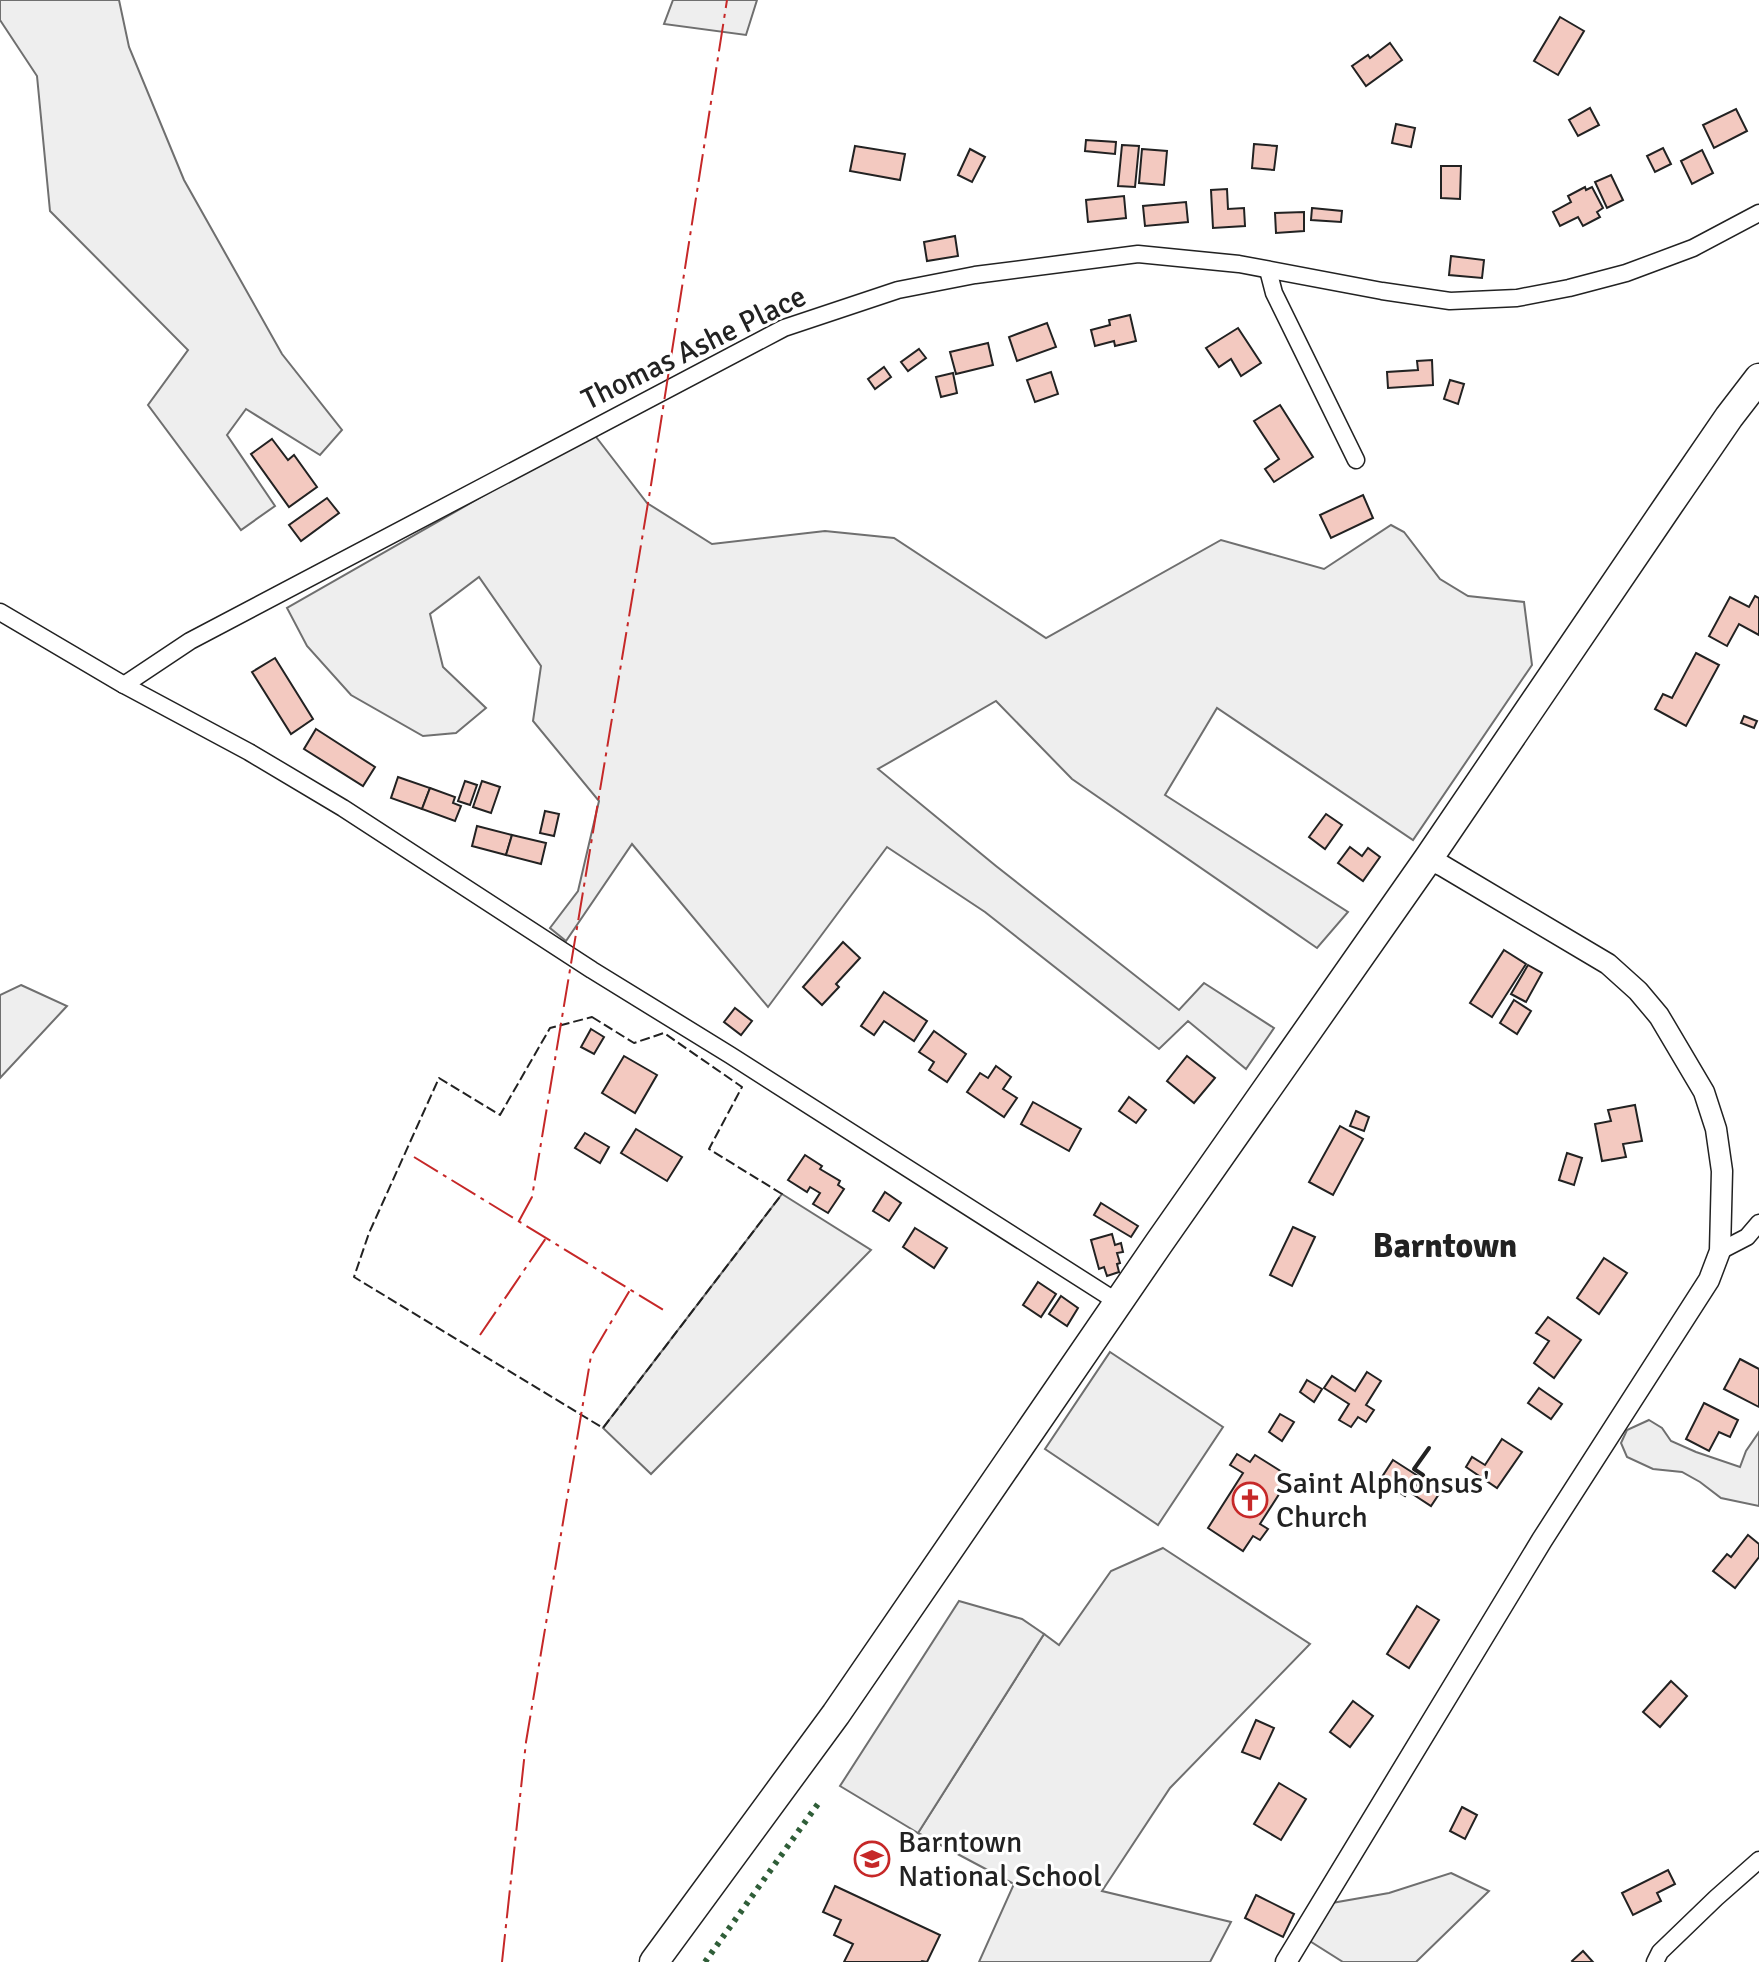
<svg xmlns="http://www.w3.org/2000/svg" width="1759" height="1962" viewBox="0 0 1759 1962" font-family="Signika,sans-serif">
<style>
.green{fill:#eee;stroke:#6f6f6f;stroke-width:2}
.parking{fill:#ededed;stroke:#6f6f6f;stroke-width:2}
.building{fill:#f3c9c0;stroke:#222;stroke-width:2}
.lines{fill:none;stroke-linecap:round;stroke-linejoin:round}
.minor-casing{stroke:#222;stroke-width:19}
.tertiary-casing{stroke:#222;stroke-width:23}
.trunk-casing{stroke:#222;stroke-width:31}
.minor{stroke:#fff;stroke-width:16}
.tertiary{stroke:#fff;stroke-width:20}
.trunk{stroke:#fff;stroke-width:28}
.hedge{stroke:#2f5e38;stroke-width:6;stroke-dasharray:4 6;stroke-linecap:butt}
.fence{stroke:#222;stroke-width:2;stroke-dasharray:10 4;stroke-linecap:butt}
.wall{stroke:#222;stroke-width:4}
.power{stroke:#c62828;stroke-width:2;stroke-dasharray:28 6 4 6;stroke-linecap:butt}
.labels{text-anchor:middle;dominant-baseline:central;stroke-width:6;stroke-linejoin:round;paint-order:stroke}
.street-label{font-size:30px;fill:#222;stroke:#fff}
.poi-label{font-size:30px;fill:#222;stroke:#fff;text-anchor:start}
.quarter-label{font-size:34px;font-weight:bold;fill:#222;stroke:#fff}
</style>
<rect width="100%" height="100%" fill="#fff"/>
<g class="green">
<path d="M0 0H119L129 47 184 180 282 354 342 430 320 455 246 409 227 435 275 506 241 530 148 405 188 350 50 211 37 76 0 20Z"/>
<path d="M673 0H757L746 35 664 24Z"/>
<path d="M593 433 647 503 712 544 825 531 894 538 1046 638 1221 540 1324 569 1391 525 1404 532 1440 579 1468 596 1524 602 1532 665 1413 840 1217 708 1165 795 1348 912 1317 948 1072 779 996 701 878 769 996 866 1179 1010 1204 983 1274 1028 1246 1069 1188 1021 1159 1049 985 912 887 847 768 1007 632 844 566 941 550 928 578 891 599 801 533 721 541 666 479 577 430 614 443 667 486 708 456 733 423 736 351 695 307 646 287 608Z"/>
<path d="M21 985 67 1006 0 1078V995Z"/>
<path d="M782 1194 871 1250 651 1474 603 1428Z"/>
<path d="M1110 1352 1223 1427 1158 1525 1045 1449Z"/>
<path d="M1649 1420 1662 1428 1671 1441 1696 1452 1740 1467 1746 1451 1759 1432V1506L1721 1498 1700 1482 1682 1472 1653 1469 1627 1457 1621 1443 1627 1430Z"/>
<path d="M1163 1548 1310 1644 1170 1788 1102 1891 1231 1922 1210 1962H979L1014 1884 918 1833 1044 1634 1059 1645 1111 1571Z"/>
<path d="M1451 1873 1489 1891 1416 1962H1343L1305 1938 1332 1903 1389 1893Z"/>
</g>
<path class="parking" d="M959 1601 1022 1619 1044 1634 918 1833 840 1786Z"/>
<g class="building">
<path d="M1560 17 1584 31 1558 75 1534 61Z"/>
<path d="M1390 43 1402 60 1366 86 1352 66 1368 55 1370 58Z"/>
<path d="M1590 108 1599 125 1578 136 1569 120Z"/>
<path d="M1736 109 1747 131 1714 148 1703 125Z"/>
<path d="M1396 124 1415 128 1411 147 1392 143Z"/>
<path d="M1086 140 1116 142 1115 154 1085 151Z"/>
<path d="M1254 144 1277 146 1274 170 1252 168Z"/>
<path d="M1122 145 1139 146 1135 187 1118 186Z"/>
<path d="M855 146 905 154 900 180 850 171Z"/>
<path d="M1663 148 1671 164 1655 172 1647 156Z"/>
<path d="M970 149 985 157 972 182 958 175Z"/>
<path d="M1142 149 1167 151 1164 185 1139 183Z"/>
<path d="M1702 150 1713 173 1692 184 1681 161Z"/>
<path d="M1441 166H1461L1460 199 1441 198Z"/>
<path d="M1611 175 1623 200 1607 208 1595 182Z"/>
<path d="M1585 187 1586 190 1592 187 1603 208 1597 212 1600 217 1583 226 1578 217 1560 226 1553 212 1571 202 1568 196Z"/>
<path d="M1227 189 1228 209 1244 208 1245 226 1213 228 1211 190Z"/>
<path d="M1124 196 1126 218 1088 222 1086 200Z"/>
<path d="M1186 202 1188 222 1145 226 1143 206Z"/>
<path d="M1312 208 1342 211 1341 222 1311 220Z"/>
<path d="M1304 212V231L1276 233 1275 213Z"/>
<path d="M955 236 958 256 927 261 924 242Z"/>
<path d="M1451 256 1484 260 1482 278 1449 275Z"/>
<path d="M1130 315 1136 341 1115 346 1114 341 1095 346 1091 330 1110 325 1109 320Z"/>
<path d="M1047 323 1056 347 1017 361 1009 337Z"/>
<path d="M1238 328 1261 363 1241 376 1231 359 1219 367 1206 348Z"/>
<path d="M988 343 993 365 956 374 950 352Z"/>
<path d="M919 349 926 358 908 371 901 362Z"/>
<path d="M1432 360 1433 385 1388 388 1387 372 1418 370 1417 361Z"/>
<path d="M884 367 891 377 875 389 868 379Z"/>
<path d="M1051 372 1058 394 1035 402 1027 380Z"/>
<path d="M953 373 957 393 941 397 936 377Z"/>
<path d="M1450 380 1464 384 1458 404 1444 399Z"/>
<path d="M1280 405 1313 457 1274 482 1265 469 1279 459 1254 421Z"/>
<path d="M272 439 288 460 294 455 317 487 289 507 251 454Z"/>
<path d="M1363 495 1373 518 1331 538 1320 515Z"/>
<path d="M327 498 339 513 301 541 289 525Z"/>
<path d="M1755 596 1759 598V635L1739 624 1727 646 1709 636 1730 597 1749 607Z"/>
<path d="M1696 653 1719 665 1686 726 1655 709 1663 694 1672 698Z"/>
<path d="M275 658 313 719 291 734 252 672Z"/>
<path d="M1744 716 1757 721 1754 728 1741 723Z"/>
<path d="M316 729 375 767 363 786 304 749Z"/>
<path d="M398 777 430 788 422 809 391 798Z"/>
<path d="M465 781 477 785 470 805 458 801Z"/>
<path d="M482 781 500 787 491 813 473 807Z"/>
<path d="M430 788 455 797 453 803 461 806 455 821 422 809Z"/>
<path d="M545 811 559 814 554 836 540 833Z"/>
<path d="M1326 814 1342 825 1325 849 1309 837Z"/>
<path d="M477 826 512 835 506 855 472 846Z"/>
<path d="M512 835 546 843 541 864 506 855Z"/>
<path d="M1350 847 1362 856 1368 848 1380 857 1363 881 1338 863Z"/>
<path d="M843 942 860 958 836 984 839 987 822 1005 803 987Z"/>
<path d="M1504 950 1526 964 1492 1017 1470 1003Z"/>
<path d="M1528 965 1542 973 1526 1002 1511 994Z"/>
<path d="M884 992 927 1021 914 1041 884 1021 874 1035 861 1026Z"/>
<path d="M1514 1000 1531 1011 1517 1034 1500 1023Z"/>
<path d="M735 1008 752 1021 741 1035 724 1022Z"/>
<path d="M591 1029 604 1037 594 1054 581 1047Z"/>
<path d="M934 1031 966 1054 947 1082 929 1070 934 1062 919 1052Z"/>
<path d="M624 1056 657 1075 635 1113 602 1093Z"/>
<path d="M1187 1056 1215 1078 1194 1103 1167 1081Z"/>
<path d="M996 1066 1011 1077 1003 1089 1017 1098 1004 1117 967 1092 980 1073 988 1078Z"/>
<path d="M1129 1097 1146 1110 1136 1123 1119 1111Z"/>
<path d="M1033 1102 1081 1129 1069 1151 1021 1124Z"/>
<path d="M1635 1105 1642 1141 1623 1144 1626 1157 1602 1161 1595 1124 1611 1121 1608 1110Z"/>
<path d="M1356 1111 1369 1117 1364 1131 1350 1126Z"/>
<path d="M1340 1126 1363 1139 1333 1195 1309 1182Z"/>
<path d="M636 1129 682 1157 667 1181 621 1153Z"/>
<path d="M585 1133 609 1147 600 1163 575 1148Z"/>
<path d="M1567 1153 1582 1158 1574 1185 1559 1180Z"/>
<path d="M805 1155 822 1166 820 1169 840 1181 838 1185 844 1189 828 1213 813 1204 820 1193 810 1187 807 1192 788 1180Z"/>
<path d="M885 1192 901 1203 889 1221 873 1211Z"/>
<path d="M1101 1203 1138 1226 1131 1237 1094 1215Z"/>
<path d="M1293 1227 1315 1237 1292 1286 1270 1275Z"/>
<path d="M915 1228 947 1248 934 1268 903 1247Z"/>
<path d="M1112 1234 1115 1245 1121 1243 1123 1252 1117 1253 1120 1263 1117 1264 1119 1272 1107 1276 1104 1267 1099 1269 1091 1240Z"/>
<path d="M1604 1258 1627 1273 1599 1314 1577 1298Z"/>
<path d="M1038 1282 1056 1294 1041 1317 1023 1305Z"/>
<path d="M1061 1296 1078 1308 1067 1326 1049 1314Z"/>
<path d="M1548 1317 1581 1340 1554 1378 1534 1363 1549 1341 1536 1333Z"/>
<path d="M1740 1359 1759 1369V1407L1724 1389Z"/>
<path d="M1367 1372 1381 1381 1366 1405 1374 1410 1366 1422 1358 1417 1351 1427 1339 1420 1349 1404 1324 1388 1332 1376 1355 1391Z"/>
<path d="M1307 1380 1322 1389 1314 1402 1300 1392Z"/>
<path d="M1539 1388 1562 1404 1551 1419 1528 1403Z"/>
<path d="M1704 1403 1738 1420 1730 1437 1719 1432 1709 1451 1686 1439Z"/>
<path d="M1280 1414 1294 1422 1282 1441 1269 1432Z"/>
<path d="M1502 1439 1522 1452 1497 1488 1466 1467 1472 1457 1485 1465Z"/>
<path d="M1237 1454 1250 1462 1255 1455 1290 1477 1260 1524 1268 1529 1260 1540 1253 1536 1243 1551 1208 1528 1243 1473 1230 1465Z"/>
<path d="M1393 1460 1418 1476 1405 1496 1380 1480Z"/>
<path d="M1423 1475 1443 1488 1431 1506 1411 1493Z"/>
<path d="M1748 1535 1759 1544V1557L1735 1588 1713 1571 1727 1554 1731 1557Z"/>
<path d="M1417 1606 1439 1620 1409 1668 1387 1654Z"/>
<path d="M1671 1681 1687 1696 1660 1727 1643 1712Z"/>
<path d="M1353 1701 1373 1716 1350 1747 1330 1732Z"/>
<path d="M1256 1720 1274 1728 1260 1759 1242 1752Z"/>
<path d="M1279 1783 1306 1799 1281 1840 1254 1824Z"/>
<path d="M1462 1807 1477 1815 1465 1839 1450 1831Z"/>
<path d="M1668 1870 1675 1884 1657 1893 1661 1901 1633 1915 1622 1893Z"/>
<path d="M835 1886 940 1935 927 1962 922 1961 921 1962H844L853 1944 834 1935 841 1920 823 1912Z"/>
<path d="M1256 1895 1294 1914 1283 1937 1245 1918Z"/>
<path d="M1583 1951 1593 1962H1573L1572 1961Z"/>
</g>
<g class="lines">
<g class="minor-casing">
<g id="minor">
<path d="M1268 270 1274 293 1356 460"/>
<path d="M0 612 124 685 249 752 343 808 592 970 730 1055 1119 1303"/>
<path d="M124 685 190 641 784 328 898 290 975 275 1138 254 1239 264 1382 291 1450 301 1517 298 1569 288 1626 273 1693 248 1759 213"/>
<path d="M1720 1251 1747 1237 1759 1223"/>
<path d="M1655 1962 1660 1952 1716 1898 1759 1860"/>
</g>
</g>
<g class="tertiary-casing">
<path id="tertiary" d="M1286 1962 1542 1540 1709 1280 1720 1251 1722 1171 1716 1129 1704 1092 1659 1016 1638 991 1608 964 1443 866 1428 859"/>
</g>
<g class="trunk-casing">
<path id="trunk" d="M654 1962 836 1714 1159 1243 1428 859 1670 503 1729 417 1759 378"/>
</g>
<use href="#minor" class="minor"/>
<use href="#tertiary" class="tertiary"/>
<use href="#trunk" class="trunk"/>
<path class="hedge" d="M705 1962 820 1801"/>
<path class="fence" d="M592 1017 634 1043 664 1033 742 1087 709 1149 782 1194 603 1428 354 1277 369 1233 439 1078 500 1115 550 1028Z"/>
<path class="wall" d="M1423 1475 1414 1469 1429 1448"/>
<g class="power">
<path d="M414 1157 665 1311"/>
<path d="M519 1221 532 1197 651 485 727 0"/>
<path d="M480 1335 546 1238"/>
<path d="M502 1962 526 1742 591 1356 630 1290"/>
</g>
</g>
<defs>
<g id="church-ring" transform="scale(1.8)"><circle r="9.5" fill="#fff" stroke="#c62828" stroke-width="1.5"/><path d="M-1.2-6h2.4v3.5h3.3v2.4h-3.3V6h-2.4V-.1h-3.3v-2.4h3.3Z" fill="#c62828"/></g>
<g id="school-ring" transform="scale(1.8)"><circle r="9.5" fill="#fff" stroke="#c62828" stroke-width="1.5"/><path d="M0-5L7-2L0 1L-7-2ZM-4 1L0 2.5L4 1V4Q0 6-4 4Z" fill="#c62828"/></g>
</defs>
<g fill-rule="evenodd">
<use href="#church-ring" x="1250" y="1500"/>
<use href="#school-ring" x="872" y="1859"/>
</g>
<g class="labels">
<g class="street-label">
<text transform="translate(694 348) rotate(-26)">Thomas Ashe Place</text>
</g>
<g class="poi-label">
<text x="1276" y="1483">Saint Alphonsus'<tspan x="1276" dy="34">Church</tspan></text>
<text x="898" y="1842">Barntown<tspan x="898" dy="34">National School</tspan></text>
</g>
<g class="quarter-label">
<text x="1445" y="1246">Barntown</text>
</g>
</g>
</svg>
